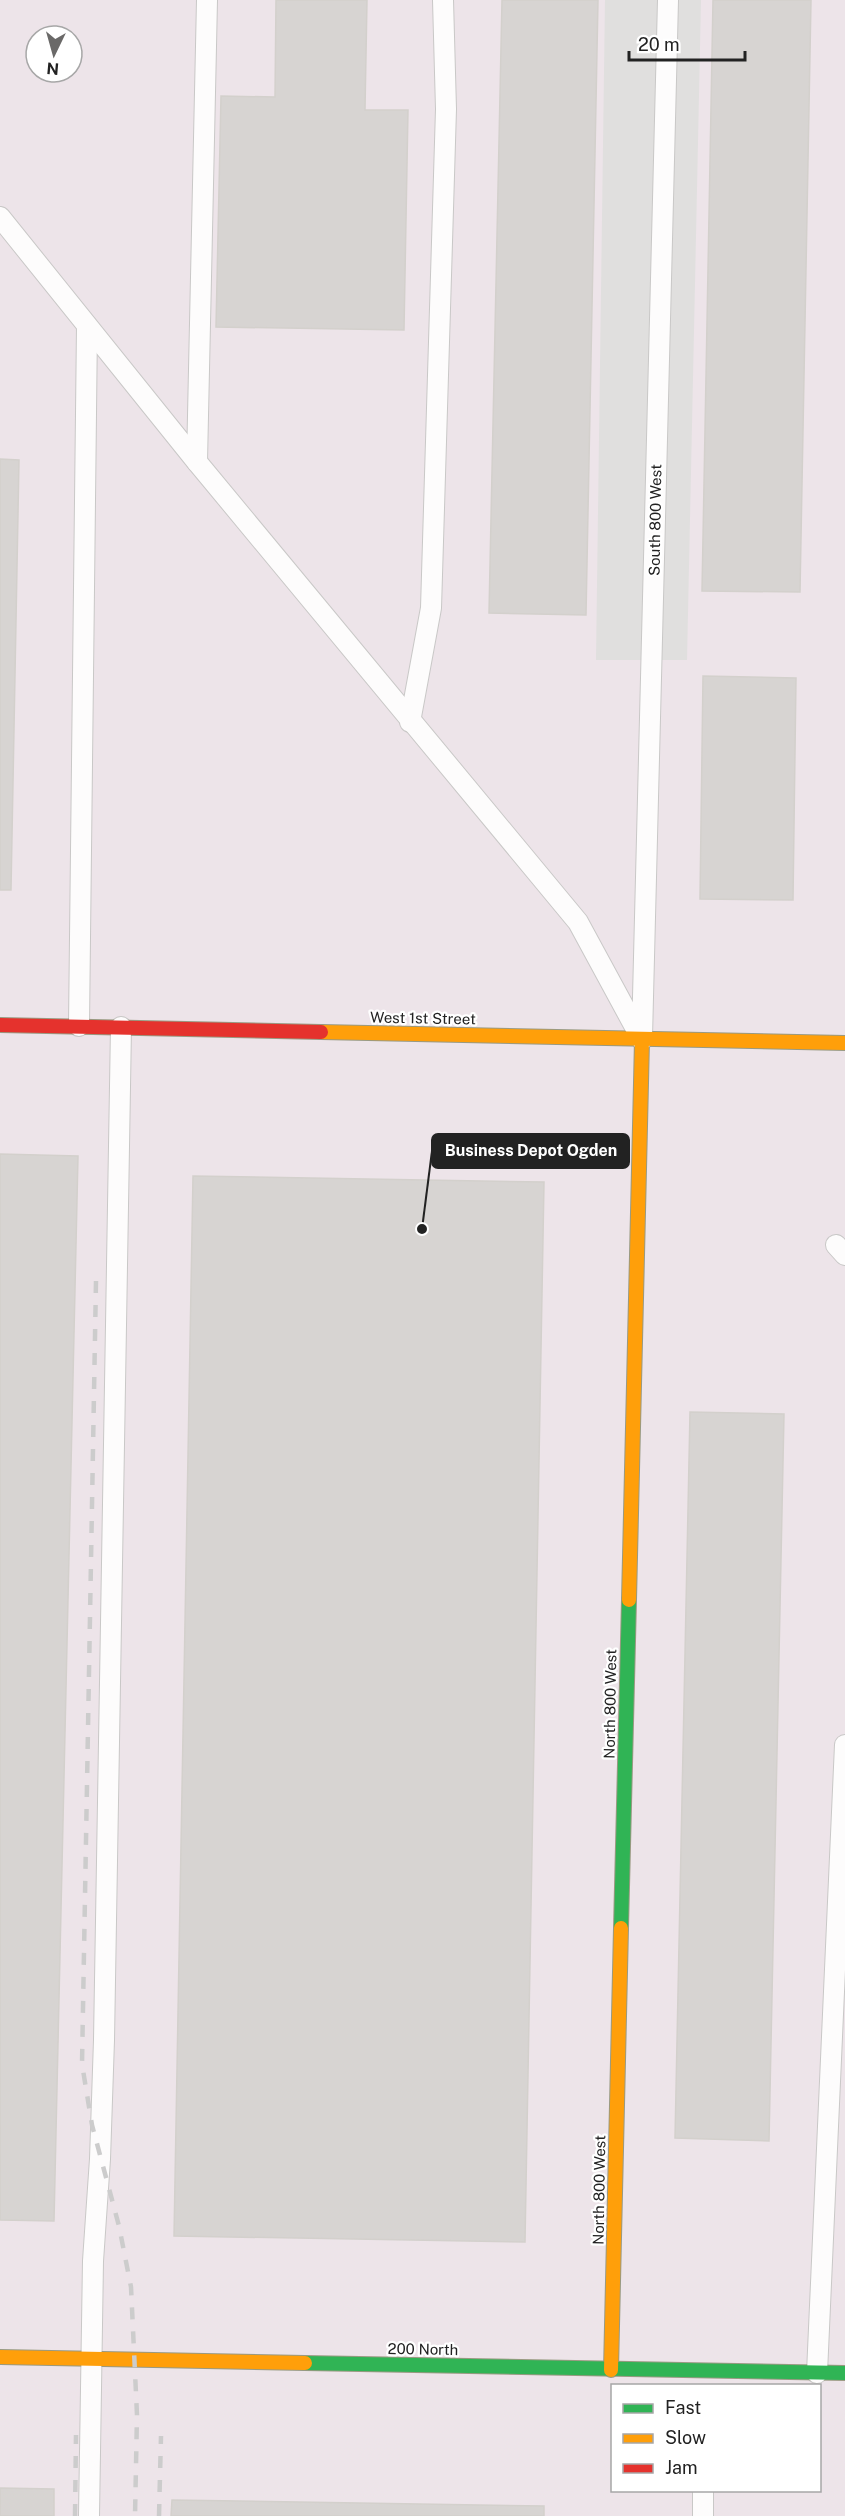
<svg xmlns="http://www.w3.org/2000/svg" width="845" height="2516" viewBox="0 0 845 2516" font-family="'Public Sans',sans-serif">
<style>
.industrial{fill:#ede4e9;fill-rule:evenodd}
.parking{fill:#e0dfde}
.building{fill:#d7d4d2;stroke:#d3d0cc;stroke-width:1.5}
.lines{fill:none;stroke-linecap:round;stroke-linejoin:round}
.lane-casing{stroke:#c9c8c7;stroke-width:22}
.fast-casing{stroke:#999a82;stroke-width:16}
.slow-casing{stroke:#999a82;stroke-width:16}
.jam-casing{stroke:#999a82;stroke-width:16}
.lane{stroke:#fdfcfc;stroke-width:20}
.fast{stroke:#30b455;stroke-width:14}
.slow{stroke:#ff9f0a;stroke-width:14}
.jam{stroke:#e5322d;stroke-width:14}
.rail{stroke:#ccc;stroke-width:4.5;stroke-dasharray:12 12;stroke-linecap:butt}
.labels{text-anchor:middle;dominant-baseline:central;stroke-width:4.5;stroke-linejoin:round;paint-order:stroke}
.street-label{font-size:15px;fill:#222;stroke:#fff}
.leader{fill:none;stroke:#222;stroke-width:2}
.callout-dot{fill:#222;stroke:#fff;stroke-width:2}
.callout{fill:#222;stroke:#222;stroke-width:2}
.callout-label{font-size:16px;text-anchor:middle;font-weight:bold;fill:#fff}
</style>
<rect width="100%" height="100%" fill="#f0eeeb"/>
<path class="industrial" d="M0 0H845V2516H0ZM36 36H72V72H36ZM612 2386H820V2490H612Z"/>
<path class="parking" d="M605 0H701L687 660H596Z"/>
<g class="building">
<path d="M276 0H367L365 110H408L404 330 216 327 221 96 275 97Z"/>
<path d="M502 0H598L586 615 489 613Z"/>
<path d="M713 0H811L800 592 702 591Z"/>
<path d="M0 459 19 460 11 890H0Z"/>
<path d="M703 676 796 678 793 900 700 899Z"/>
<path d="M0 1154 78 1156 54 2221 0 2220Z"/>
<path d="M193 1176 544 1182 525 2242 174 2236Z"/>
<path d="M690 1412 784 1414 769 2141 675 2138Z"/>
<path d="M0 2488 54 2489V2516H0Z"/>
<path d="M172 2500 544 2506V2516H171Z"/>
</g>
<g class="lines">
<g class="lane-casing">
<g id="lane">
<path d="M0 217 197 462 578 922 642 1040"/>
<path d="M197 462 207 0"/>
<path d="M410 722 431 608 446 109 443 0"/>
<path d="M79 1026 87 326"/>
<path d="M642 1037 668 0"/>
<path d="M836 1245 845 1255"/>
<path d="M817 2373 845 1745"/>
<path d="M89 2516 93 2261 100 2159 104 2040 121 1027"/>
<path d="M703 2516V2490"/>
</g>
</g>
<g class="fast-casing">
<g id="fast">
<path d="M621 1928 629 1600"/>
<path d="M305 2363 845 2373"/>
</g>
</g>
<g class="slow-casing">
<g id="slow">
<path d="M321 1032 845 1043"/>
<path d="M629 1600 642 1040"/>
<path d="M0 2357 305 2363"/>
<path d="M611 2370 621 1928"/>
</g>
</g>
<g class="jam-casing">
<path id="jam" d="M0 1025 321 1032"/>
</g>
<use href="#lane" class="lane"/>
<use href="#fast" class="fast"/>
<use href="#slow" class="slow"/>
<use href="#jam" class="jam"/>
<g class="rail">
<path d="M96 1281 82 2064 92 2125 119 2226 131 2287 137 2415 135 2516"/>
<path d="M75 2516 76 2435"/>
<path d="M159 2516 161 2436"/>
</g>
</g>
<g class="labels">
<g class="street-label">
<text transform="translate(655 520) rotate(-89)">South 800 West</text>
<text transform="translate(423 1018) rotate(1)">West 1st Street</text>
<text transform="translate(610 1704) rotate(-89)">North 800 West</text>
<text transform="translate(599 2190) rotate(-89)">North 800 West</text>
<text transform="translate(423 2349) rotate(1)">200 North</text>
</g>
</g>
<path class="leader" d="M422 1229L432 1151"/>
<circle class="callout-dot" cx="422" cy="1229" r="6"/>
<rect class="callout" x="432" y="1134" width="197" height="34" rx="6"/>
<g class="callout-label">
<text x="531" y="1156">Business Depot Ogden</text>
</g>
<rect x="611" y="2384" width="210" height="108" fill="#ffffff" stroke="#a7a7a7" stroke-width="1.5"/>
<rect x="623" y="2404" width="30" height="9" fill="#30b455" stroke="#a7a7a7" stroke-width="1.5"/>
<text x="665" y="2414" font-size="18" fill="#222222">Fast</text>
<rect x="623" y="2434" width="30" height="9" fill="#ff9f0a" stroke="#a7a7a7" stroke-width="1.5"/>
<text x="665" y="2444" font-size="18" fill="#222222">Slow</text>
<rect x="623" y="2464" width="30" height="9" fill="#e5322d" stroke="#a7a7a7" stroke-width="1.5"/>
<text x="665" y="2474" font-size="18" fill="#222222">Jam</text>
<g transform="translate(54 54) rotate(185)"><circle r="28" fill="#ffffff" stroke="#a7a7a7" stroke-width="1.5"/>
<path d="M0-4.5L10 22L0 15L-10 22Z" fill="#6a6968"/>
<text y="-9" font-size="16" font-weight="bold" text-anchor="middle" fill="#222222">N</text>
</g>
<path d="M629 51v9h116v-9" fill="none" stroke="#222222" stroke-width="3"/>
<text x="638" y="51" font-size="18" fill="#222222" stroke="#ffffff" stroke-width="4.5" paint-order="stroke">20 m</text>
</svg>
